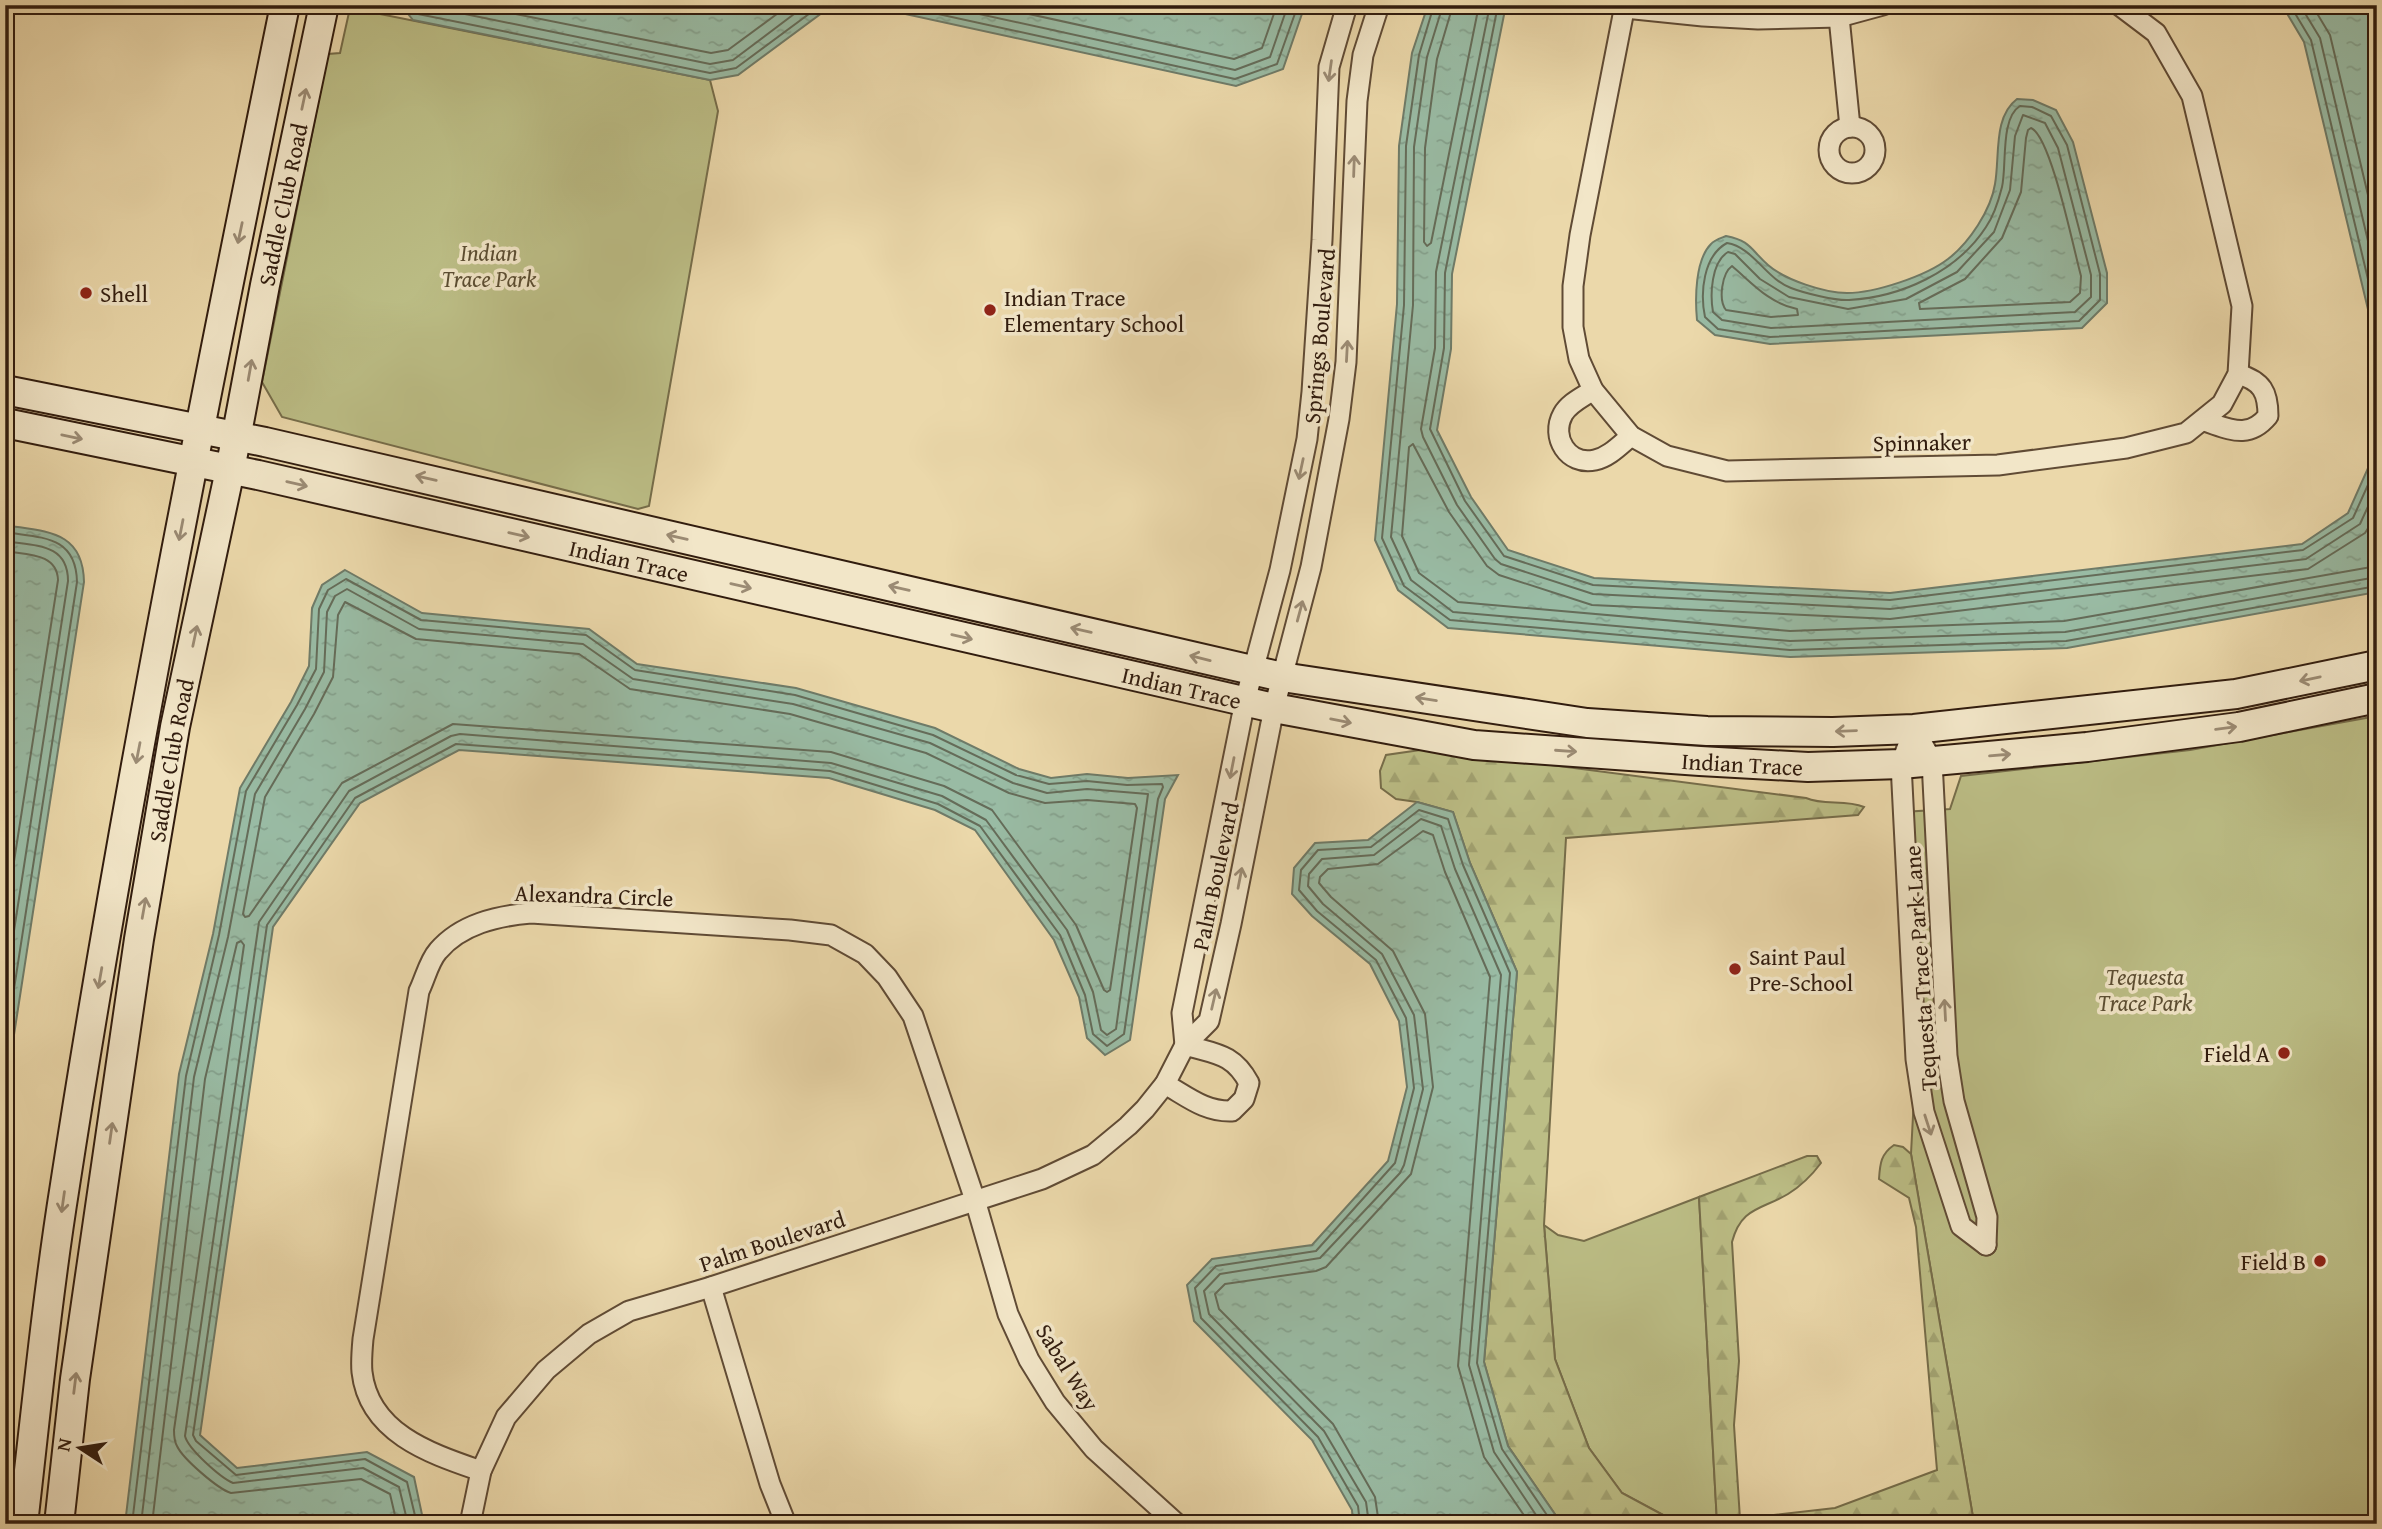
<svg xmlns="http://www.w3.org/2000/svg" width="2382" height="1529" viewBox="0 0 2382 1529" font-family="'Gentium Book Plus',serif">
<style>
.green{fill:#bcbe86;stroke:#766d4a;stroke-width:2}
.forest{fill:url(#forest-firs);stroke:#766d4a;stroke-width:2}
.water{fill:url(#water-ripples);stroke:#6f7b68;stroke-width:2}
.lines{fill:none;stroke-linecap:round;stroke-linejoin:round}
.shore{stroke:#656c59;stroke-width:2}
.street-casing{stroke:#604b35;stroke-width:23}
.secondary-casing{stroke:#311c0e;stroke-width:32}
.street{stroke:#f2e6c8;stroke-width:19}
.secondary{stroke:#f2e6c8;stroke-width:28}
.oneway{stroke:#9b8b74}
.poi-dot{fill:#8f2418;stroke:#f2e6c8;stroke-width:2.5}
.labels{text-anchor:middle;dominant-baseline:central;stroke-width:7;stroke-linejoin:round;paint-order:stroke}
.street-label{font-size:23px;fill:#311c0e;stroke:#f2e6c8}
.park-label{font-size:23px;font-style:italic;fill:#5b4d32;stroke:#f2e6c8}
.poi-label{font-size:23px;fill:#311c0e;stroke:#f2e6c8;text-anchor:start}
</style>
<defs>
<pattern id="forest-firs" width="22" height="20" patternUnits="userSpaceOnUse" patternTransform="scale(1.75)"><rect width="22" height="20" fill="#bcbe86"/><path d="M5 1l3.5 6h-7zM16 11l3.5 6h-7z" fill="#a2a372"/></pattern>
<pattern id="water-ripples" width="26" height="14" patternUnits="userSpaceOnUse" patternTransform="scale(1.75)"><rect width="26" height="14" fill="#99bba4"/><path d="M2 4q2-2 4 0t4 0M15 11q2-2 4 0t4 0" fill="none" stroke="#84a08c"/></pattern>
</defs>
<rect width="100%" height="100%" fill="#ebd8aa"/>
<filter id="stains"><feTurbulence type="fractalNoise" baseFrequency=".00286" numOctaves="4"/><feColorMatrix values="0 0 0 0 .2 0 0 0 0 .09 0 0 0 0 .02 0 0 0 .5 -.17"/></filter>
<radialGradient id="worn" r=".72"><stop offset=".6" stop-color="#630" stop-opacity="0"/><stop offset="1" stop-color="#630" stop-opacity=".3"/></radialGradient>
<g class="green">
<path d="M350 8 710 80 718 111 649 506 638 509 282 417 262 382 328 54 340 53Z"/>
<path d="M2377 716V1524L1974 1523 1911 1154 1916 1059 1903 812 1950 809 1961 776 2190 750Z"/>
<path d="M1699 1197 1717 1523 1663 1515 1622 1493 1589 1448 1555 1359 1544 1225 1558 1235 1584 1241Z"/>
</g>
<path class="forest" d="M1427 749 1806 798C1824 806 1845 799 1864 807L1858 815 1566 838 1544 1225 1555 1359 1589 1448 1622 1493 1663 1515 1717 1523 1699 1197 1807 1156H1817L1821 1163C1812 1175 1801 1186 1788 1194 1761 1210 1741 1207 1732 1242L1739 1361 1734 1425 1740 1519 1835 1508 1937 1470 1916 1227 1909 1198 1879 1179C1880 1163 1881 1154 1894 1145L1903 1147 1911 1154 1974 1523 1566 1524 1559 1520 1508 1446 1484 1362 1517 972 1470 863 1453 812 1417 802 1396 799 1381 788 1380 771 1386 755Z"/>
<g class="water">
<path d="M401 5H857L826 10 738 75 710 80 413 20Z"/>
<path d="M864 5H1305L1283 69 1236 86Z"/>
<path d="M1428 5H1506L1452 274 1451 349 1437 430 1471 497 1508 550 1594 578 1890 593 2302 544 2348 513 2377 448V592L2067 648 1790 657 1448 628 1398 590 1375 540 1397 304 1399 146 1412 53Z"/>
<path d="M2282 5H2377V347L2304 42Z"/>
<path d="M2017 99 2033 100 2056 110 2073 142 2107 273V303L2082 328 1770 344 1715 335 1697 320C1695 299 1695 260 1711 244 1714 240 1721 238 1726 236 1751 241 1750 249 1768 265 1785 280 1825 293 1847 293 1875 293 1926 276 1948 259 1969 243 1991 210 1995 184 2000 156 1993 117 2017 99Z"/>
<path d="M5 525C46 532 83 530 84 582L5 1093Z"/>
<path d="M345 570 422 613 589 629 637 664 796 688 935 728 1019 769 1051 778 1087 774 1128 778 1178 775 1165 799 1130 1040 1105 1055 1087 1038 1079 997 1054 940 975 830 935 810 829 778 459 750 360 803 273 927 200 1435 237 1468 367 1452 414 1477 424 1524H125L179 1074 213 934 240 788 291 702 309 666 312 608 322 585Z"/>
<path d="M1417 802 1453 812 1470 863 1517 972 1484 1362 1508 1446 1559 1520 1566 1524H1353L1352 1510 1312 1440 1194 1321 1187 1285 1212 1259 1312 1245 1388 1161 1407 1087 1399 1021 1370 964 1312 916 1292 894 1294 868 1315 843 1368 840Z"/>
</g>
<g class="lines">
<g class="shore">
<path d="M410 5 418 14 710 73 736 68 821 5"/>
<path d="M421 5 710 64 733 60 806 5"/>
<path d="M471 5 711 53 728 50 789 5"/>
<path d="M897 5 1235 79 1277 64 1298 5"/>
<path d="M938 5 1235 70 1270 57 1288 5"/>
<path d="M988 5 1234 59 1262 48 1277 5"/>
<path d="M1434 5 1419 55 1406 146 1404 305 1382 538 1404 586 1450 620 1790 650 2066 641 2377 586"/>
<path d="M1443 5 1427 57 1414 147 1413 305 1391 537 1411 580 1453 612 1790 641 2065 632 2377 577"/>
<path d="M1453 5 1437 59 1425 148 1424 242 1427 246 1431 243 1479 5"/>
<path d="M1490 5 1436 272 1435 348 1421 429 1423 437 1457 505 1495 559 1501 564 1593 594 1890 609 2306 559 2360 524 2377 487"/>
<path d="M1498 5 1445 273 1444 348 1430 429 1465 501 1504 556 1593 585 1890 600 2303 550 2353 518 2377 465"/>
<path d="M2290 5 2311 40 2377 317"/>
<path d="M2300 5 2320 38 2377 279"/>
<path d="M2312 5 2330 35 2377 233"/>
<path d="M2020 106 2032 107 2051 116 2067 145 2100 274V300L2079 321 1770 337 1718 329 1705 317C1700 293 1703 256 1727 243 1753 247 1766 279 1791 288 1804 293 1836 301 1849 300 1901 297 1957 272 1986 227 1993 217 1999 199 2002 187 2007 166 2000 118 2020 106Z"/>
<path d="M2023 115 2045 123 2058 148 2091 275V297L2075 312 1771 328 1722 320 1713 312C1710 295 1711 262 1728 252L1735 254 1760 279 1789 297 1848 309 1906 299 1957 272 1994 232 2010 190 2015 136Z"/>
<path d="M2031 128C2051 136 2074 251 2081 276L2080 293 2070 302 1920 309 1919 303 1965 279 2002 238 2021 192 2026 138 2028 130Z"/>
<path d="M1732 266C1753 284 1769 303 1797 309L1798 315 1771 317 1726 310C1718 300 1722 273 1732 266Z"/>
<path d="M2377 514 2365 533 2308 569 1890 619 1592 605 1499 575 1487 566 1449 512 1413 444 1409 447 1402 536 1419 573 1458 602 1790 631 2064 621 2377 566"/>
<path d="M5 532C41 538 76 535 77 582L5 1047"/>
<path d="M5 541C35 546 68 543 68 581L5 989"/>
<path d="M5 551C27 555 57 553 58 580L5 919"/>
<path d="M345 602 416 639 579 654 630 689 790 714 926 753 1009 793 1045 803 1087 800 1135 804 1137 808 1110 990 1107 992 1104 990 1076 925 992 810 944 786 831 752 453 724 342 783 249 916 245 917 243 914 265 797 314 714 333 677 338 615Z"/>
<path d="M132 1524 186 1076 219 935 246 791 297 705 316 669 319 609 328 590 346 579 421 620 586 635 635 670 795 695 933 735 1016 775 1049 784 1087 781 1127 785 1162 784 1163 787 1158 799 1124 1034 1107 1046 1093 1034 1085 995 1060 935 980 826 938 804 830 771 456 744 355 798 267 925 193 1435 196 1441 236 1475 365 1459 407 1482 417 1524"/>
<path d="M141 1524 194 1077 228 937 255 794 305 709 324 672 327 612 335 596 347 589 419 629 583 644 633 679 793 704 930 743 1013 783 1047 793 1087 789 1148 794 1116 1029 1107 1035 1101 1030 1093 992 1067 930 986 820 942 796 831 763 460 734 451 736 349 791 259 922 185 1436C188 1449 221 1478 233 1483L363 1468 399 1487 408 1524"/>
<path d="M152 1524 205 1079 237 943 241 941 244 945 174 1430C174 1436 174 1441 177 1446 183 1459 218 1489 231 1493L361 1479 390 1494 397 1524"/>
<path d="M1360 1524 1358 1506 1318 1437 1201 1318 1195 1288 1216 1266 1316 1251 1395 1163 1414 1088 1406 1018 1376 960 1317 911 1299 890 1301 870 1318 850 1371 847 1419 810 1448 819 1463 865 1510 973 1477 1363 1502 1449 1553 1524"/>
<path d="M1369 1524 1366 1502 1324 1431 1209 1314 1204 1291 1220 1274 1320 1258 1400 1173 1404 1165 1423 1089 1414 1015 1382 954 1323 904 1308 886 1309 874 1322 859 1374 855 1421 819 1441 826 1455 869 1501 975 1469 1365 1494 1452 1542 1524"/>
<path d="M1379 1524 1375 1497 1333 1424 1219 1309 1215 1294 1225 1284 1316 1271 1326 1267 1411 1174 1433 1087 1425 1014 1393 951 1331 897 1319 883 1320 877 1328 869 1378 864 1423 831 1433 835 1445 872 1490 977 1458 1366 1484 1457 1530 1524"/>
</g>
<g class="street-casing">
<g id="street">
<path d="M1625 5 1580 235 1573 286V327L1579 359 1593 390 1631 436 1667 456 1727 471 1998 465 2126 448 2186 433 2222 404 2238 374 2242 306 2192 96 2156 33 2119 5"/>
<path d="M1625 8 1703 16 1758 19 1839 17 1883 5"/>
<path d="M1839 17 1850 127"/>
<circle cx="1852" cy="150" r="23"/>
<path d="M1593 390C1583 397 1569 403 1563 414 1550 437 1568 466 1595 460 1609 457 1620 445 1631 436"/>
<path d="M2204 421C2230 429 2248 440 2268 416 2268 392 2262 381 2238 374"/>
<path d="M1914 729 1901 764 1916 1059 1924 1112 1961 1226 1986 1245"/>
<path d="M1914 729 1932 761 1947 1056 1954 1101 1987 1217 1986 1245"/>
<path d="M1185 1045 1182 1013 1245 701 1280 570 1307 439 1312 392 1322 240 1329 67 1347 5"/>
<path d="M1165 1084C1188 1097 1205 1112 1232 1111L1244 1099 1249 1083C1233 1053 1215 1054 1185 1045"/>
<path d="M711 1287 770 1484 786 1524"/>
<path d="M481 1471C432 1454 369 1434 362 1372 361 1362 362 1350 363 1339L419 991C425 979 429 961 438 951 461 924 497 916 531 913L790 930 831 935 865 954 887 977 913 1016 975 1200 1008 1314 1029 1360 1055 1402 1094 1449 1177 1524"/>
<path d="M470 1524 481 1471 506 1417 546 1370 589 1334 629 1311 711 1287 1042 1179 1093 1155 1128 1126 1145 1109 1165 1084 1185 1045 1209 1021 1231 924 1274 708 1311 567 1339 419 1346 362 1357 101 1363 55 1379 5"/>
</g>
</g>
<g class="secondary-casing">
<g id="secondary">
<path d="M5 390 265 442 1282 677 1587 723 1707 731 1833 732 1914 729 2236 694 2377 665"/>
<path id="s1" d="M5 423 258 475 1274 708 1474 745 1700 761 1808 767 1901 764 2087 747 2239 727 2377 698"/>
<path d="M23 1524C36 1411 47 1298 65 1185 126 790 205 397 285 5"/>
<path id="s2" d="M59 1524 75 1379 139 939 175 727 230 470 265 285 324 5"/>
</g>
</g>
<use href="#street" class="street"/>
<use href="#secondary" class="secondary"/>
</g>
<defs><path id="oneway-shaft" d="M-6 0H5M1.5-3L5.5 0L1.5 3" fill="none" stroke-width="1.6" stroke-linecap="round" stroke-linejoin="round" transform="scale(1.75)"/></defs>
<g class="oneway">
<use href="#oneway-shaft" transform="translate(1330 71) rotate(98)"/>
<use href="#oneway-shaft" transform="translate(304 99) rotate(-78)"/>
<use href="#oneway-shaft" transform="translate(1354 166) rotate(-88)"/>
<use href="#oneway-shaft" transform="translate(240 233) rotate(102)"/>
<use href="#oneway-shaft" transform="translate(1347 351) rotate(-87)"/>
<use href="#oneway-shaft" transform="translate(250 370) rotate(-80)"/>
<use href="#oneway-shaft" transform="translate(72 437) rotate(12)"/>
<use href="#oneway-shaft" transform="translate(1301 469) rotate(102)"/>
<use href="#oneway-shaft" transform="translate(426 478) rotate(-167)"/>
<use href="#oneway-shaft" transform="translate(297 484) rotate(13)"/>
<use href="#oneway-shaft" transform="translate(181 530) rotate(101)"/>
<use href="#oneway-shaft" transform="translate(519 535) rotate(13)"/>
<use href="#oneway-shaft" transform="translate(677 537) rotate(-167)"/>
<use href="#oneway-shaft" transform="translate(741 586) rotate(13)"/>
<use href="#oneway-shaft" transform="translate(899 588) rotate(-167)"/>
<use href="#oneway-shaft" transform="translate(1300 611) rotate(-75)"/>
<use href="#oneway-shaft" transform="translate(1081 630) rotate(-167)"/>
<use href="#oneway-shaft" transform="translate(195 636) rotate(-78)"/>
<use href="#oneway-shaft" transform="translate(962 637) rotate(13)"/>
<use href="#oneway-shaft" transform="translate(1200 658) rotate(-166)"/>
<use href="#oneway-shaft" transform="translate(2310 679) rotate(168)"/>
<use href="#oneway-shaft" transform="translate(1426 699) rotate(-171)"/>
<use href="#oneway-shaft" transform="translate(1341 721) rotate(11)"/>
<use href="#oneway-shaft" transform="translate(2226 728) rotate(-7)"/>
<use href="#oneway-shaft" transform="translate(1846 731) rotate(178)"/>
<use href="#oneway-shaft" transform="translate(1566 751) rotate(4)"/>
<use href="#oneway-shaft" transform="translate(138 753) rotate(101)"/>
<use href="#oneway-shaft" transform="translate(2000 755) rotate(-5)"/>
<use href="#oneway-shaft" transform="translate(1232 768) rotate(101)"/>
<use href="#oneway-shaft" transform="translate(1240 878) rotate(-79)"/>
<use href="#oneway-shaft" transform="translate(144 908) rotate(-80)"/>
<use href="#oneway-shaft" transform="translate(100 978) rotate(100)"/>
<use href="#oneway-shaft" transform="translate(1214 999) rotate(-77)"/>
<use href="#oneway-shaft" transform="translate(1945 1010) rotate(-93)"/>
<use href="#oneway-shaft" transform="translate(1928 1125) rotate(72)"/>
<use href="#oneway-shaft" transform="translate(111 1133) rotate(-82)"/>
<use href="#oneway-shaft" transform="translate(63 1202) rotate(98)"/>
<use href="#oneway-shaft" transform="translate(75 1383) rotate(-83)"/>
</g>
<g class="poi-dot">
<circle cx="86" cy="293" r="7"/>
<circle cx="990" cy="310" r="7"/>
<circle cx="1735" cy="969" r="7"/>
<circle cx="2284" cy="1053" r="7"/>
<circle cx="2320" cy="1261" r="7"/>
</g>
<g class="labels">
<g class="street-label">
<text stroke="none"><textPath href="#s2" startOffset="1339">Saddle Club Road</textPath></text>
<text transform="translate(1319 336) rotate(-85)">Springs Boulevard</text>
<text transform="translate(1922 442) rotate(-1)">Spinnaker</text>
<text stroke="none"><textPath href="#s1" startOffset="639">Indian Trace</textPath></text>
<text stroke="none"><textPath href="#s1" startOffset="1206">Indian Trace</textPath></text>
<text stroke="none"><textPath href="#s2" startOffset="772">Saddle Club Road</textPath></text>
<text stroke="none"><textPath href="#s1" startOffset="1773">Indian Trace</textPath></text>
<text transform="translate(1215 876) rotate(-78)">Palm Boulevard</text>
<text transform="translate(594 895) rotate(2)">Alexandra Circle</text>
<text transform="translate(1920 968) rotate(-94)">Tequesta Trace Park Lane</text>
<text transform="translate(772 1241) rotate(-18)">Palm Boulevard</text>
<text transform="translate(1068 1367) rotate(58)">Sabal Way</text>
</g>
<g class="park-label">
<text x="489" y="252">Indian<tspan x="489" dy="26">Trace Park</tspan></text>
<text x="2145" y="976">Tequesta<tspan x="2145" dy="26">Trace Park</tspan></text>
</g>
<g class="poi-label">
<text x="100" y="293">Shell</text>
<text x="1004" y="297">Indian Trace<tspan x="1004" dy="26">Elementary School</tspan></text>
<text x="1749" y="956">Saint Paul<tspan x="1749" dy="26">Pre-School</tspan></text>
<text x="2270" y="1053" text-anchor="end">Field A</text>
<text x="2306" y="1261" text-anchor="end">Field B</text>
</g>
</g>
<rect width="2382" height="1529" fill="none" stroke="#ebd8aa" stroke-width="28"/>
<rect x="7" y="7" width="2368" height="1515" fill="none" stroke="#311c0e" stroke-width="3.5"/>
<rect x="14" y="14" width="2354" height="1501" fill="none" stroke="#311c0e" stroke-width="2"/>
<g transform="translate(80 1448) rotate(282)" stroke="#f2e6c8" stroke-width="5" paint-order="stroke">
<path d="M0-5L12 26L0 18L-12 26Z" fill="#311c0e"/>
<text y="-10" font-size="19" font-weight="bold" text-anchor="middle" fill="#311c0e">N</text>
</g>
<rect width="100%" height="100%" filter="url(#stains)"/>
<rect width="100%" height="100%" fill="url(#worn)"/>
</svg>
